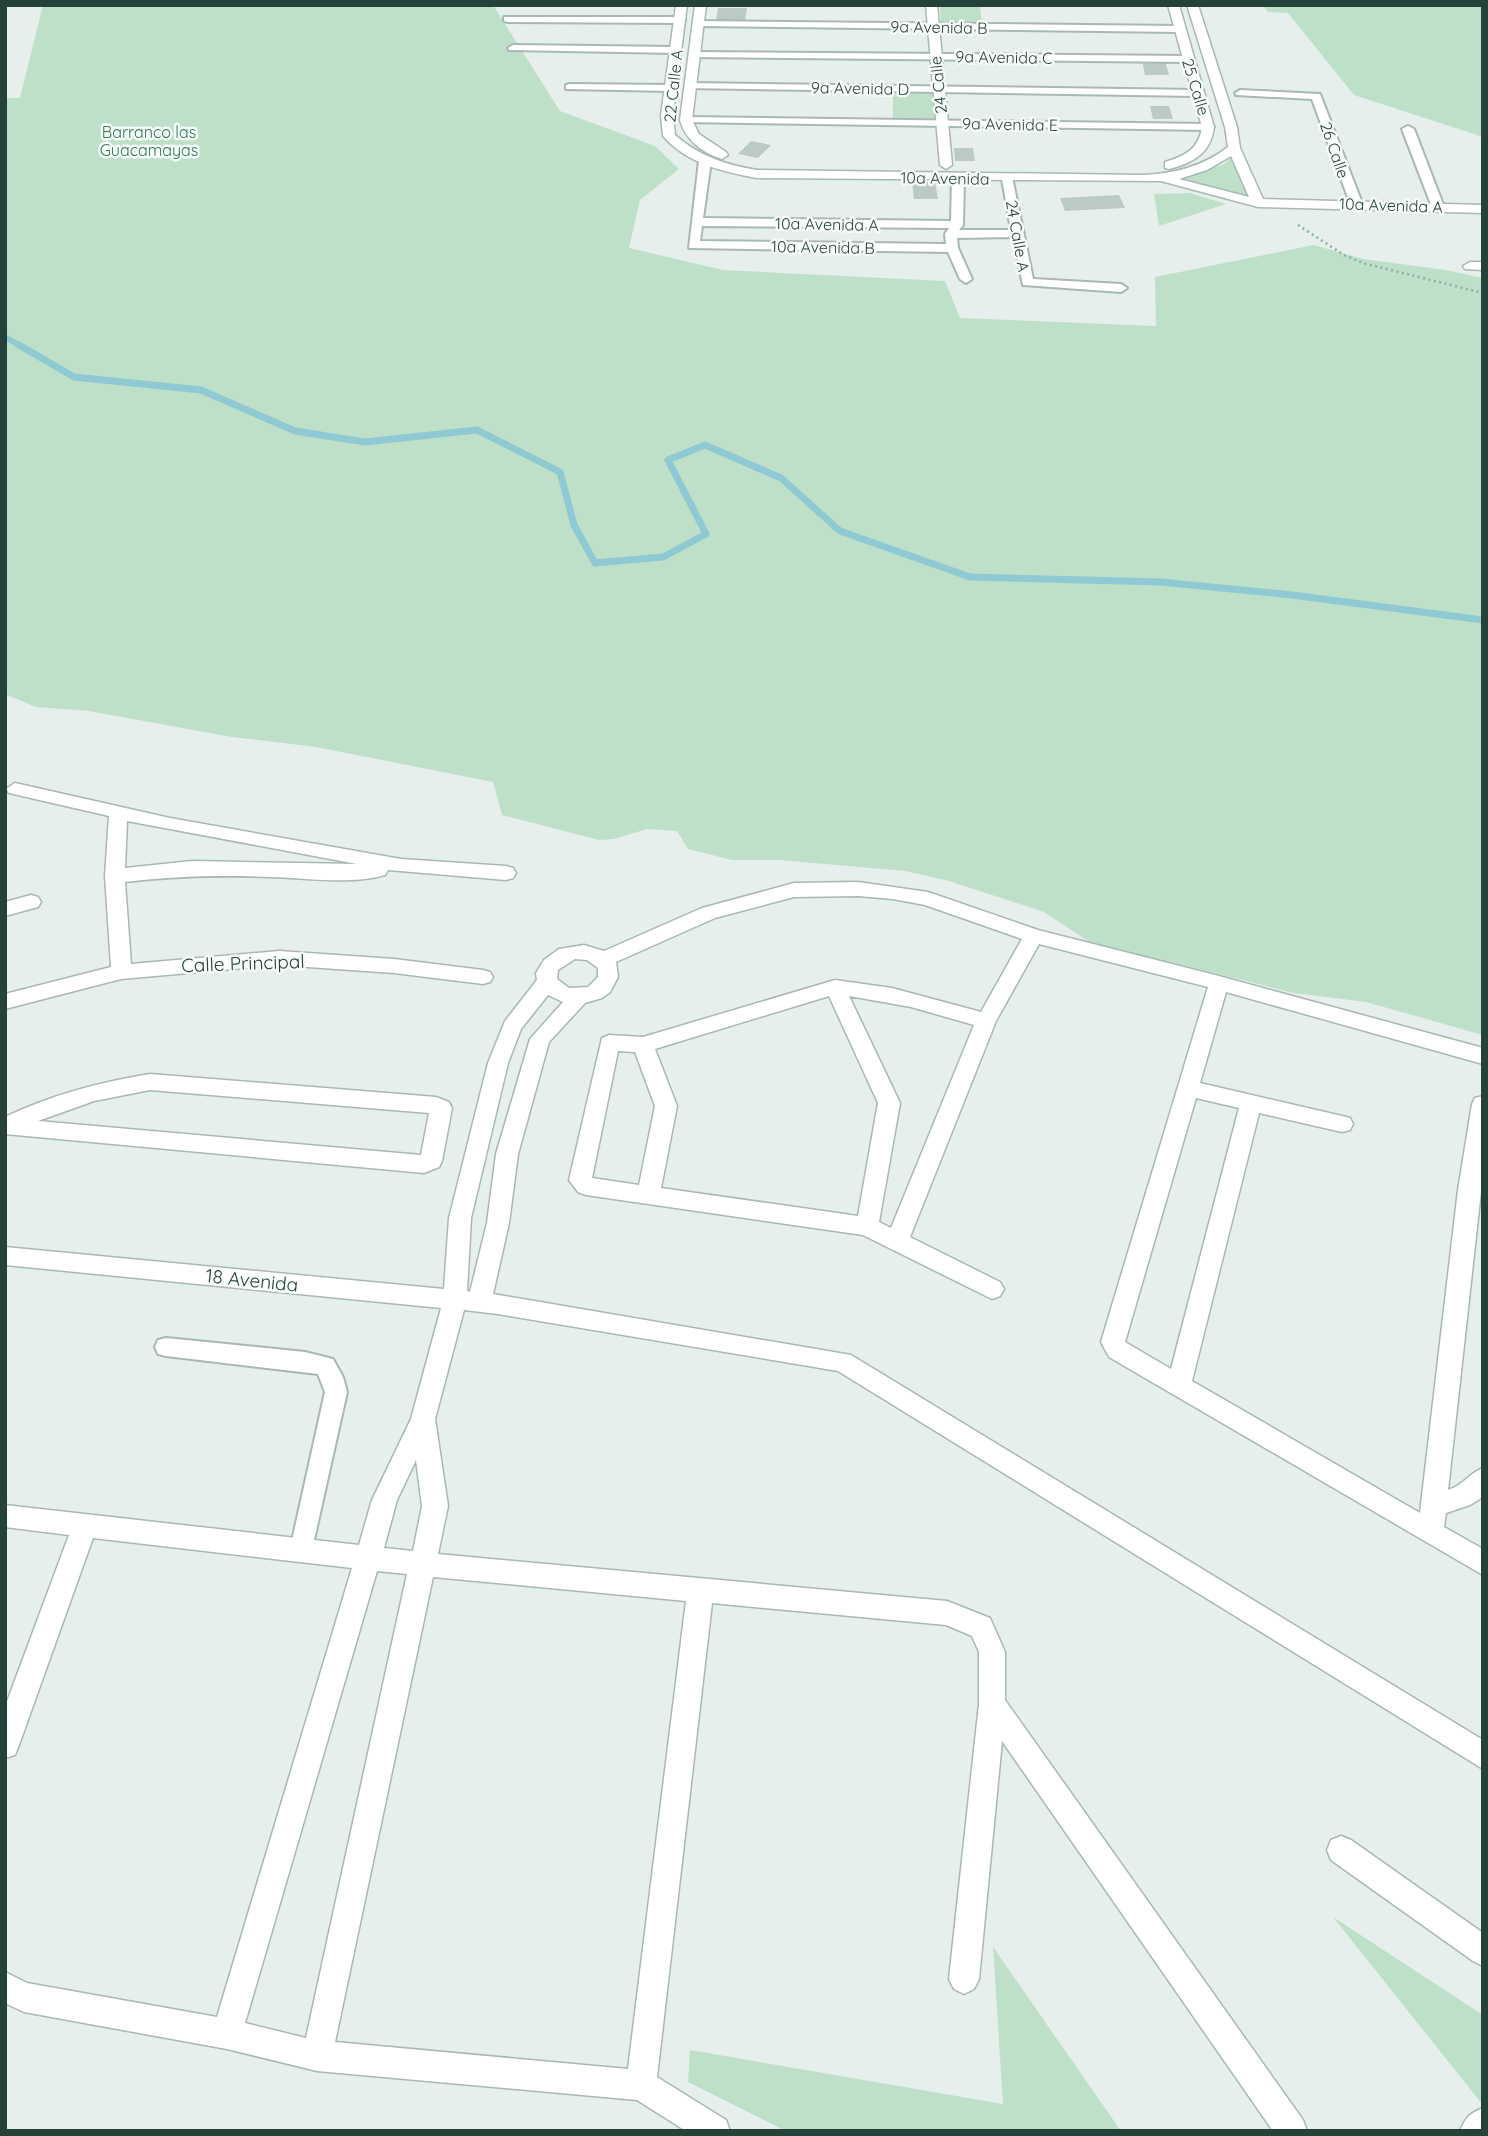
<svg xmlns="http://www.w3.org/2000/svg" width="1488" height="2136" viewBox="0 0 1488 2136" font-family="Quicksand,sans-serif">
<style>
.green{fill:#bfe0c8}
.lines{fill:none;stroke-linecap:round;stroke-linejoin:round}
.stream-far1{stroke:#8ec9d4;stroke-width:6}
.stream{stroke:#8ec9d4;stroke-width:7}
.building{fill:#bbcac4}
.service-casing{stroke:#a8b8b2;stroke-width:4}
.minor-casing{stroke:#a8b8b2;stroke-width:3}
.path{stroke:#86b3a5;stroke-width:2.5;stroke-dasharray:2 3.5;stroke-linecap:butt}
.service{fill:#fff;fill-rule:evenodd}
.minor{fill:#fff;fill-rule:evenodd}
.labels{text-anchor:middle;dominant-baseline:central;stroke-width:5;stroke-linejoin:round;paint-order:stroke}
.far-street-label{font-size:16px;fill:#24423a;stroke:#f7fbf9}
.far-park-label{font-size:16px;fill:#2d7a4b;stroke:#f7fbf9}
.street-label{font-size:19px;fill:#24423a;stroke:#f7fbf9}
</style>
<rect width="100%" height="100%" fill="#e6efeb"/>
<g class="green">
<path d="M43 5H493L560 111 655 146 679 169 640 200 629 248 723 270 945 281 960 318 1156 326 1155 277 1314 245 1363 259 1446 270 1483 278V1035L1366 1002 1294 993 1167 961 1111 956 1044 912 949 881 905 871 780 860H732L688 849 677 831 647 829 614 839 599 840 502 815 493 782 316 747 232 737 89 711 36 707 5 694V98H20Z"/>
<path d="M940 5H980L982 25H941Z"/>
<path d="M1263 5H1483V137L1354 95 1288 13 1268 12Z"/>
<path d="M893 90H940L945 120 893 122Z"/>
<path d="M1231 158 1248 197 1179 178 1224 164Z"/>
<path d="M1190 193 1226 204 1159 226 1154 194Z"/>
<path d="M1333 1917 1483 2015V2105Z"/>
<path d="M993 1947 1121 2131H786L688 2082 690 2050 1003 2104Z"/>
</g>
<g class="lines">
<path class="stream-far1" d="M5 337 22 347"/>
<path class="stream" d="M19 345 74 377 201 390 295 431 365 442 477 430 560 472 574 525 595 563 663 557 706 534 668 460 705 445 781 478 840 531 970 577 1160 582 1292 595 1483 620"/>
</g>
<g class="building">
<path d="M718 8H747L745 22 716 21Z"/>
<path d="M1142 60 1165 61 1169 75H1145Z"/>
<path d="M1150 106H1169L1173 119H1153Z"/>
<path d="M751 141 771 145 758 158 738 154Z"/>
<path d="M954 148H973L975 161H955Z"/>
<path d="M912 182H935L938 199H914Z"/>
<path d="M1119 195 1125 208 1065 211 1060 198Z"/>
</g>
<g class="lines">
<g class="service-casing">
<g id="service">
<path d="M504 17H680L685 20 680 23 508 22 504 21Z"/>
<path d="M698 21 1180 26 1185 29 1180 32 694 26 693 24Z"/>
<path d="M513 45 676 47 681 50 676 53 509 50 508 48Z"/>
<path d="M694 52 1188 56 1193 59 1188 62 690 57V53Z"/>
<path d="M690 83 1198 90 1203 93 1198 96 686 88 685 86Z"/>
<path d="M570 84 671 85 676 88 671 91 566 89V85Z"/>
<path d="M1240 90 1320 94 1362 203 1360 205 1350 203 1312 99 1236 95 1235 93Z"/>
<path d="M686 117 1208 124 1214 127 1208 130 682 122V118Z"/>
<path d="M1408 126 1414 129 1444 207 1442 210 1432 207 1402 129Z"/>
<path d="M705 158 711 161 703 218 951 221 952 178 958 175 964 178 963 225 959 230H1011L1002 179 1012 177 1033 279 1121 284 1127 288 1121 292 1023 285 1013 237 957 238 958 248 972 279 966 283 960 279 948 252 689 248 699 161ZM702 226 949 228 945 234 946 244 700 241Z"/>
<path d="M166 1338 305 1352 333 1359 343 1377 347 1392 310 1558 302 1561 294 1558 290 1550 325 1392 318 1374 166 1356 158 1354 155 1347 158 1340Z"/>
</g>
</g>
<g class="minor-casing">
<g id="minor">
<path d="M676 5H687L673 115 675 135C699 156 726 165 757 170L1141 175C1173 174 1202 167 1228 147L1225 127 1187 5H1198L1237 127 1240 148 1263 199 1483 205V213L1258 207 1161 181 757 178C723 172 686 163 663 136L661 115ZM1231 156 1249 197 1179 179 1207 170Z"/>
<path d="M695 5H706L692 120 699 134 726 152 728 155 722 159C703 153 685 140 680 120Z"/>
<path d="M926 5H937L952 165 946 169 940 165Z"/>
<path d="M1168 5H1179L1214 127C1211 153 1193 163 1169 169L1165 168V162C1185 156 1199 149 1202 127Z"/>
<path d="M1470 262H1483V270L1465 269 1463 266Z"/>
<path d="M15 783 170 818 401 859 506 866 513 868 516 873 513 878 506 880 388 870 385 875C350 885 307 878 271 877 219 875 176 876 125 882L131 964 279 951 394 959 483 970 490 972 493 977 490 982 483 984 394 973 279 965 121 979 5 1009V994L111 967 105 876 109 816 9 793 6 789ZM127 821 357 864 192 861 125 868Z"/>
<path d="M858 882 928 892 1038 930 1219 976 1483 1048V1064L1226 992 1200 1083 1342 1116 1350 1118 1353 1124 1350 1130 1342 1132 1259 1113 1192 1381 1420 1513 1458 1190 1472 1104 1475 1098 1483 1096V1173L1448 1490C1463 1486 1469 1473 1483 1468V1497L1470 1505 1446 1513 1444 1527 1483 1549V1575L1109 1357 1101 1342 1208 987 1039 944 996 1021 910 1237 1000 1282 1004 1289 1000 1296 992 1299 863 1235 586 1195 578 1192 569 1180 602 1038 609 1035 643 1037 835 980 892 988 981 1012 1022 939 925 905 893 899 858 896 794 897 715 918 616 962 618 977 610 992 602 998 585 1003 549 1042 518 1154 509 1223 493 1294 851 1355 1483 1740V1769L838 1371 498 1314 464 1310 435 1419 448 1506 438 1554 947 1601 990 1618 1005 1652V1700L1303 2120 1307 2131H1273L1002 1741 979 1979 974 1989 964 1994 954 1989 949 1979 979 1704V1652L972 1636 946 1625 712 1603 657 2077 726 2120 730 2131H686L637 2100 317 2071 227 2049 24 2012 5 2003V1972L27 1983 217 2017 352 1568 93 1538 19 1745 15 1755 5 1758V1707L69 1535 5 1527V1505L359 1545 372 1500 411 1419 441 1308 5 1265V1247L444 1289 449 1218 488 1063 505 1021 537 980 536 973 544 960 559 949 584 945 604 951 702 908 794 883ZM575 959 587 960 598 968V977L588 987 569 988 557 979 558 970ZM548 995 563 1002 530 1039 496 1154 487 1223 470 1292 467 1291 471 1218 508 1063 521 1029ZM829 996 878 1103 858 1216 661 1188 677 1106 655 1049ZM849 996 911 1007 974 1025 891 1228 879 1222 900 1103ZM618 1051 635 1052 655 1106 639 1185 592 1178ZM1196 1098 1239 1108 1171 1369 1125 1342ZM416 1460 422 1506 413 1551 384 1548 397 1500ZM377 1571 407 1574 306 2038 245 2023ZM433 1577 686 1601 628 2069 335 2042Z"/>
<path d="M31 895 38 897 41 902 38 907 5 916V902Z"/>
<path d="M150 1074 436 1097 449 1102 452 1108 442 1161 439 1167 424 1173 5 1134V1117C51 1095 100 1082 150 1074ZM150 1090 429 1113 421 1155 38 1121 94 1101Z"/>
<path d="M1341 1836 1351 1840 1483 1933V1966L1473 1961 1331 1860 1327 1850 1331 1840Z"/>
<path d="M1483 2108V2131H1460C1465 2118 1470 2113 1483 2108Z"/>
</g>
</g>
<path class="path" d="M1298 225 1344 255 1363 263 1483 293"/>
<use href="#service" class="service"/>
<use href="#minor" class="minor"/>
</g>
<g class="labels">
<g class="far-street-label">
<text transform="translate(939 27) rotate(1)">9a Avenida B</text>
<text transform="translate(1004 57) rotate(1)">9a Avenida C</text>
<text transform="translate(938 85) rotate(-96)">24 Calle</text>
<text transform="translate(673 86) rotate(-84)">22 Calle A</text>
<text transform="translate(1196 87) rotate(73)">25 Calle</text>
<text transform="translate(860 88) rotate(1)">9a Avenida D</text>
<text transform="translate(1010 124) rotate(1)">9a Avenida E</text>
<text transform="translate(1335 150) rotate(71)">26 Calle</text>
<text transform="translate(945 178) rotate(1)">10a Avenida</text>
<text transform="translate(1391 205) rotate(2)">10a Avenida A</text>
<text transform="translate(827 224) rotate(1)">10a Avenida A</text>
<text transform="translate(1018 236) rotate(80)">24 Calle A</text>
<text transform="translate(823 247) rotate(1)">10a Avenida B</text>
</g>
<g class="far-park-label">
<text x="149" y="132">Barranco las<tspan x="149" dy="18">Guacamayas</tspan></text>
</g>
<g class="street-label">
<text transform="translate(243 963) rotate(-2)">Calle Principal</text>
<text transform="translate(252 1280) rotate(6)">18 Avenida</text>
</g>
</g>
<rect width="1488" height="2136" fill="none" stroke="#24423a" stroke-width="14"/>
</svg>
